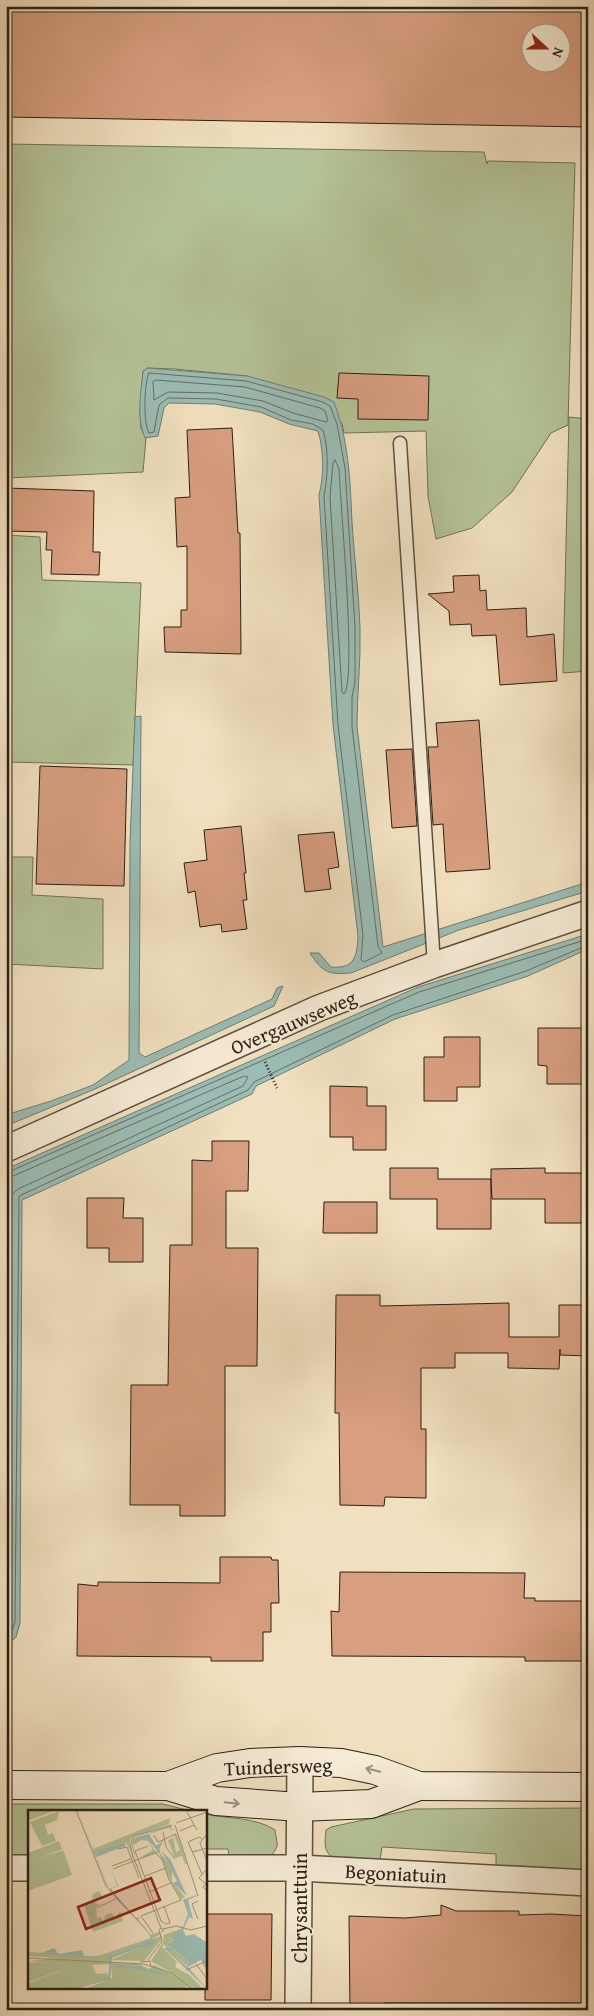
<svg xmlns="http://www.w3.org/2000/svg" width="594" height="2016" viewBox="0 0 594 2016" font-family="'Gentium Book Plus',serif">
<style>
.green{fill:#b4c397;stroke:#707256}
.water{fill:#9bbdb5;stroke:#6e7e75}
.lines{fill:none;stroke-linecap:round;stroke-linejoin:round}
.shore{stroke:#636e65;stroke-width:1}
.building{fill:#d79e80;stroke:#2b2015;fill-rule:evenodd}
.service-casing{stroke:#5c5040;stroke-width:15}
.minor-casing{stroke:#5c5040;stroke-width:28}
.secondary-casing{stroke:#2b2015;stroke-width:30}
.path{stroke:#2b2015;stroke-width:3;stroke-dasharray:1 2.5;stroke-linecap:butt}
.service{stroke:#f6ebd5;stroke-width:12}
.minor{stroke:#f6ebd5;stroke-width:25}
.secondary{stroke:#f6ebd5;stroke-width:28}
.oneway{stroke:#9b907f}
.labels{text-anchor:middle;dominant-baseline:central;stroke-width:4;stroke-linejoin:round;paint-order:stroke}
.street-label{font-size:20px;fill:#2b2015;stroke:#f6ebd5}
.inset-river{fill:none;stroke:#9bbdb5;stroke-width:2.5}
.inset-road{fill:none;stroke:#a2937b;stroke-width:1}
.view{fill:#8f2418;fill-opacity:0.15;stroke:#8f2418;stroke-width:2.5}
.inset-edge{fill:none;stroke:#2b2015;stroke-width:2.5}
</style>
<rect width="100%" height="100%" fill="#f1e0bf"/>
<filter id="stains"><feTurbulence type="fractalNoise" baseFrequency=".004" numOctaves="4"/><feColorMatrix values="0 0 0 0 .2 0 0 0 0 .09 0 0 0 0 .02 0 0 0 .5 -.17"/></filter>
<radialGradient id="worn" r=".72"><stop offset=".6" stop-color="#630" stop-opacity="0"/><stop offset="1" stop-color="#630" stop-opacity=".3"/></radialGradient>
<g class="green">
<path d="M6 144 484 152 487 164 488 161 575 163 568 425 551 433 512 492 472 528 436 539 428 496 426 431 344 433 342 423 247 376 175 369 148 368 143 371 140 411 141 428 146 438 143 472 6 478Z"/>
<path d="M569 417 588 419V671L563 673Z"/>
<path d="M6 535 40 537 42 580 141 583 133 765 6 762Z"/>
<path d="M6 857H33L32 895 103 899V969L6 964Z"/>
<path d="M6 1804H163L191 1811H29V1860L6 1859Z"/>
<path d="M588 1808 587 1871 496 1868V1854L382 1847 380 1860 333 1858C323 1851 325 1842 326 1830L331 1827 414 1809Z"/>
<path d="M205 1814C227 1819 256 1817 275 1830 275 1834 278 1842 277 1846 272 1865 243 1860 229 1860L228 1849H205Z"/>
</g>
<g class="water">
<path d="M147 368 247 376 324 397 334 402C349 442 350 480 352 522 354 557 359 592 360 628 361 661 357 693 357 726L383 947 588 882V891L459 930 351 973C328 975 322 972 310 953H319L331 967C355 969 357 956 358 936L333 725 319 495C324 476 324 451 318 431L289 424 260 412 215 404 169 403 164 408 158 436 145 438C136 417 141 393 143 372Z"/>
<path d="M141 716 139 1053 145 1057 272 999 277 988 283 986 274 1006 95 1089 6 1126V1115L51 1101 93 1085 129 1060 130 843 135 717Z"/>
<path d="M588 934V949L528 976 395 1019 256 1086 252 1094 22 1200 20 1623 16 1637 6 1647V1169L418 987Z"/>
</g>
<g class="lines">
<g class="shore">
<path d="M149 373 246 381 323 402 330 406 337 424 345 468 355 627V683L352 697V727L378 946 382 953 364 962 361 960 363 935 338 725 324 496C328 476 329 450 323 430L313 424 291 420 261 407 216 399 168 398 159 405 154 432 149 433C143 423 144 383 149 373Z"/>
<path d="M156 380 245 387 320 408 325 411 328 421 326 422 293 413 263 401 217 393 168 392 154 400 153 382Z"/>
<path d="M335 460 339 469C340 500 357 681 344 694L342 692 330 497 333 463Z"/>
<path d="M6 1173 419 992 588 939"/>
<path d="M6 1179 244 1076 248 1077 243 1086 18 1189 12 1195 9 1621 6 1629"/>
<path d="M6 1639 11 1634 15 1622 19 1196 248 1090 254 1082 393 1015 526 971 588 945"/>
</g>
</g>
<g class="building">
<path d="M6 6H588V127L6 117ZM532 32H562V62H532Z"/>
<path d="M339 373 429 376 428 420 358 419V399L337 398Z"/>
<path d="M232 428 238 533H240L241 654 165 652 164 627H181V610H187V546L177 547 175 498 190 497 187 430Z"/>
<path d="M6 488 94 491 93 552H100L99 575 51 574 52 550H46L47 532 6 531Z"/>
<path d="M479 575 480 591 486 590 487 610 526 608 527 637 554 634 557 681 500 685 496 635 472 636 471 624 450 625 449 611 428 594 454 592 453 576Z"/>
<path d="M479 720 490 869 446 872 443 824 433 825 428 747H438L436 723Z"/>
<path d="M412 749 417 826 392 828 386 750Z"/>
<path d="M40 766 127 769 124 886 36 884Z"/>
<path d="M241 826 246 873H244L247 900H243L247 929 222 932 221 924 200 927 195 891 188 893 184 863 207 860 204 830Z"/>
<path d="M334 832 339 867 328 869 331 889 305 892 298 835Z"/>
<path d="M538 1028H585L584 1084H547V1066L538 1065Z"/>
<path d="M444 1037H480V1087H457V1101H424V1057H444Z"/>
<path d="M330 1086 367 1087V1106H386V1150H353V1137H330Z"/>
<path d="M212 1141H249L248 1191H226V1248H258L257 1366H225V1516H180V1505H130L131 1385H168L170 1245H192V1160L212 1161Z"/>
<path d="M390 1168H438V1179H491V1169L545 1168V1173H588V1223H545V1199H492L491 1179V1229H437V1199H390Z"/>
<path d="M87 1198H124L123 1218H143V1262H109V1248H87Z"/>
<path d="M324 1202H377V1233H323Z"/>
<path d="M336 1295H380V1306L509 1303V1337H559V1305H588V1356L560 1355V1349L559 1369 508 1368V1353H455V1368H421V1429H426V1498L385 1497 384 1506 340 1505 339 1413H335Z"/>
<path d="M220 1557H271L272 1560H278L279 1603H271V1632H263V1661H211V1657L77 1656 78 1584 98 1586V1582L220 1583Z"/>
<path d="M340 1572 525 1573 524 1598H535V1601H588V1661H525V1657L332 1656 331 1611 339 1612Z"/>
<path d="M441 1905 456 1911H519V1915L551 1914 588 1916V1982H585L584 2003H384V2010H350L349 1916 405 1918 441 1915Z"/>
<path d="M205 1914H272L271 2000H205Z"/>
</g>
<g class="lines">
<g class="service-casing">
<path id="service" d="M400 443 434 965"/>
</g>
<g class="minor-casing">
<g id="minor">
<path d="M6 1149 319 1008 434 965 588 913"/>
<path d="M6 1868H29"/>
<path d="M205 1868H299L588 1883"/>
<path d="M298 2010 300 1761"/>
</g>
</g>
<g class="secondary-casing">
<g id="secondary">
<path d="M6 1785 168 1786 216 1801 299 1807 371 1804 419 1786"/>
<path d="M168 1786 217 1768 250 1763 300 1761 341 1763 375 1770 419 1786 588 1787"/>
</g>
</g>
<g class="path">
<path d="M265 1062 277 1088"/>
<path d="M247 2010V2006H269"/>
</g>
<use href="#service" class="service"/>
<use href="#minor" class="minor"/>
<use href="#secondary" class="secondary"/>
</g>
<defs><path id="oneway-shaft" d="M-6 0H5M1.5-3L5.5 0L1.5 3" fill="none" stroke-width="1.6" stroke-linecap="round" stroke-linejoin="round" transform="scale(1.25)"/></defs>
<g class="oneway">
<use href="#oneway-shaft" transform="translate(373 1770) rotate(-166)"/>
<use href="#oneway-shaft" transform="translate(232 1803) rotate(6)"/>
</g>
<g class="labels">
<g class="street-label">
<text transform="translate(293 1022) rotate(-23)">Overgauwseweg</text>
<text transform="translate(278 1766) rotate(-2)">Tuindersweg</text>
<text transform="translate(396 1873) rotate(3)">Begoniatuin</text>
<text transform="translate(299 1908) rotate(-90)">Chrysanttuin</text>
</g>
</g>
<g transform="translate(28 1810)">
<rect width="179" height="179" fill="#f1e0bf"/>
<path d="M0 0H29L1 10ZM31 1 29 10 17 15 20 25 25 23 28 31 14 36 2 12ZM142 8 141 14 104 27 101 34 105 46 98 32 67 46 65 39ZM142 15 147 21 142 17 115 25 107 31 114 28 120 30 127 41 137 37 132 39V43L141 53 144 71 157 87 153 89 143 72 131 43 111 48 125 40 120 31 114 30 105 35 108 49 103 35 106 28ZM149 24 159 54H157L154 46 147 48 140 30 145 28 148 42 152 40 146 25ZM31 31 34 39 10 49 35 40 44 65 0 81V43ZM71 81 75 88 66 92 72 95 68 97 69 108 73 107 76 112 77 105 84 103 87 109 92 101 95 111 65 122 56 95 65 92 64 85ZM152 119 151 124 140 129 148 128 139 134 144 138 140 140 136 134 134 137 151 154 149 152 147 157 161 165 153 156 175 179 157 176 160 179H57L84 168 83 153 111 154 121 159 126 155 155 169 123 151 135 132 136 125ZM131 122 133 124 124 129 134 126V129L116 151 83 150 113 137H122L127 129 82 146V154L64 155 68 164 79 163 80 167 48 179H0V173L49 155 0 172V153L15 152H0H10L47 154 0 151 29 148 0 146V142L70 147 123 128 121 125ZM146 139 161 152 159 156 142 142Z" fill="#b4c397"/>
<path d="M49 0 68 46 71 41 98 32 97 36 68 47 81 79 89 76 84 60 90 76 83 79 102 101 118 95 103 102 108 108 112 107 110 110 121 122 88 89 80 78ZM142 17 144 22 141 18 121 24 128 36 136 30 130 41 120 30 113 29 105 35 108 28ZM133 41 142 49 159 86 145 73 149 71 144 61V71L141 53ZM168 85 171 90 168 86 160 90 165 109 161 107 155 120 158 126 166 124 178 132 179 162 173 150 160 157 179 179 136 138H144L139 134 147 130 143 128 155 117 160 104 155 90ZM146 139 161 152 159 157 142 142ZM121 125 124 127V128L70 147 39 146 0 142 13 143 26 138 31 144 54 140 56 146H70L123 128ZM126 129 128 131 121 138 113 137 84 148 82 169 48 179 80 167 82 150 79 147Z" fill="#9bbdb5" fill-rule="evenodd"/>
<path class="inset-river" d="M87 156 112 158 138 165"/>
<path class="inset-road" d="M48 0 78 76 122 124M158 0 169 20M148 13 179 2M147 15 170 86M152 21 166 15M135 22 138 37 147 49M179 24 172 33 179 51M126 25 130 32 148 24M174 29 171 27 160 32 174 64M120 36 107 41 133 111 138 114 142 113 136 96M90 39 99 37 111 68M164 42 179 38M105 46 133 118M105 47 102 35 106 26 144 15M84 56 103 49M85 59 127 43 134 49 141 70 153 90 113 106 125 123M179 59 171 68 178 74 175 77 179 81M117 66 138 58M121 82 143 73M170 91 164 94 170 109M69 98 87 89M135 119 148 116 163 120 179 116M0 148 116 154 144 163 164 179M120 150 134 131 131 120 133 118 136 120 133 122M112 152 122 151 123 156M168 154 179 169M158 160 179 151"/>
<path class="view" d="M123 68 132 90 58 119 50 97Z"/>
<rect width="179" height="179" class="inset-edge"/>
</g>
<rect width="594" height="2016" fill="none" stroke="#f1e0bf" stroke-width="25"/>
<rect x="8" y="8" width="579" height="2001" fill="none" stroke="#2b2015" stroke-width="2.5"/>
<rect x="12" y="12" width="569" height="1991" fill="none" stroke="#2b2015"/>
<g transform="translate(546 48) rotate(111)"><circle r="24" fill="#f6ebd5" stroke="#a59a88"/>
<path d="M0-4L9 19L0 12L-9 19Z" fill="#8f2418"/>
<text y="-8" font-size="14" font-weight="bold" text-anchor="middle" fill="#2b2015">N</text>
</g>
<rect width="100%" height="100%" filter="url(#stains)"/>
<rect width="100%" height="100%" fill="url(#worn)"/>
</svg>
